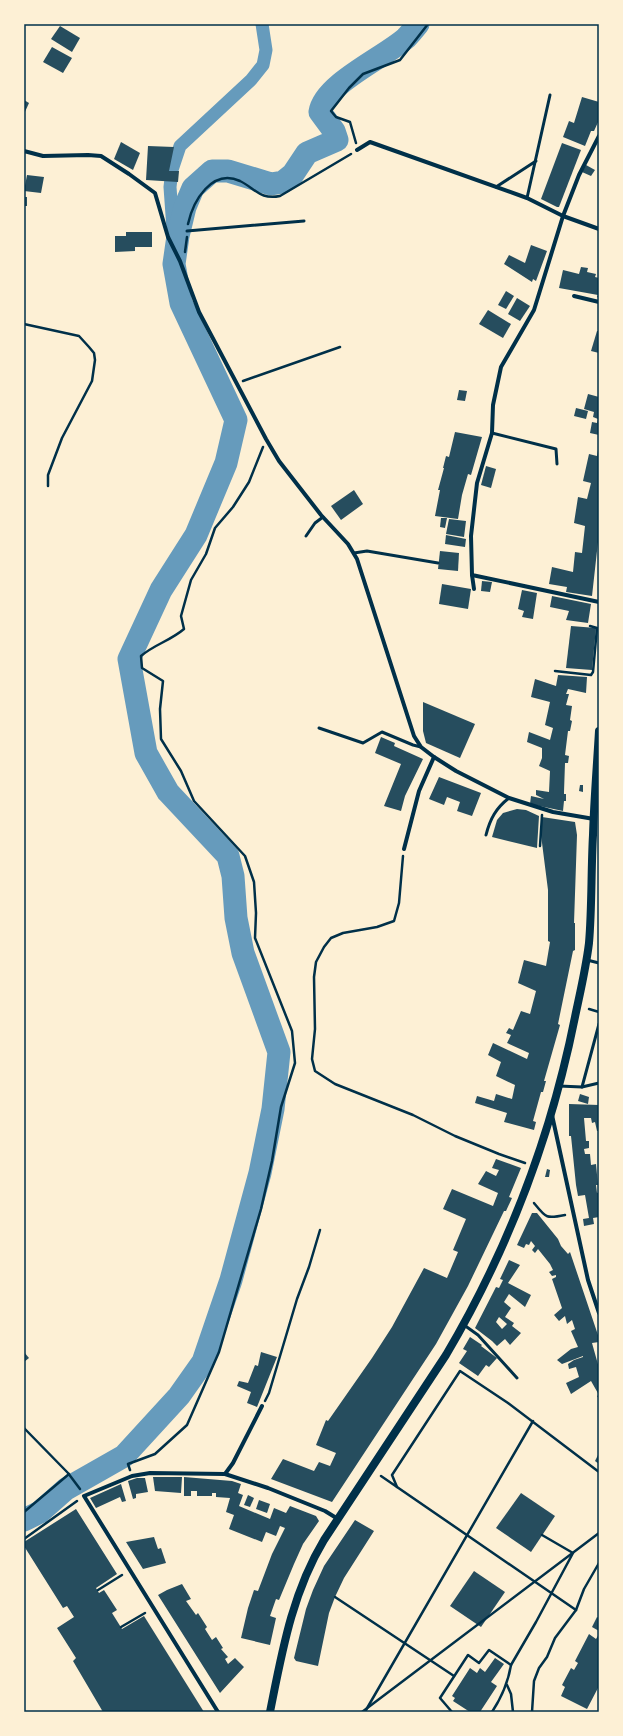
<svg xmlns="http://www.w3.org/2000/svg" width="623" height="1736" viewBox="0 0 623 1736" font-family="Rubik,sans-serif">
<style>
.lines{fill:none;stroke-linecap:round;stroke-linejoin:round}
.canal{stroke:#669bbc;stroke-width:13}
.river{stroke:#669bbc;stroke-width:23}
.building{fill:#264d5e;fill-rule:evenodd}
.path{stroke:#003049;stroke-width:2.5}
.service{stroke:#003049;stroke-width:3}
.minor{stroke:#003049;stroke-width:4}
.secondary{stroke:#003049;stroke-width:8}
.neatline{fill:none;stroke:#003049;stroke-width:1.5}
</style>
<rect width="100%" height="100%" fill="#fdf0d5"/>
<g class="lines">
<path class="canal" d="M178 236 173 229 170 187 172 170 180 146 251 80 263 65 266 50 262 24"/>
<path class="river" d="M24 1520 40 1512 66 1489 124 1456 179 1396 203 1362 231 1280 260 1173 273 1109 279 1052 243 953 236 918 233 876 228 856 168 792 146 753 129 659 161 590 196 535 226 463 236 420 181 303 174 264 178 236 185 207 193 188 212 171H228L271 184 283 182 293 174 307 153 337 140 334 131 320 112C324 84 385 57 406 38 410 34 414 29 418 24"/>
</g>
<g class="building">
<path d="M60 26 80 38 72 52 51 39Z"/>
<path d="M52 47 72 58 63 73 43 62Z"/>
<path d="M582 97 599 102V120L594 131H591L585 146 563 137 569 121 574 123Z"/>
<path d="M24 100 29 103 24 114Z"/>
<path d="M121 142 140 153 133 170 114 159Z"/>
<path d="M562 143 581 150 559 207H557L541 199Z"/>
<path d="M148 146 174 147 169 171H179L178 182 146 180Z"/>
<path d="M586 165 595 170 591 176 582 172Z"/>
<path d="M27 175 44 177 41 193 24 191Z"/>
<rect x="24" y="197" width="3" height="9"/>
<path d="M126 232H152V247H135V251L115 252V236H126Z"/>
<path d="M531 245 547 251 536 281 533 279 532 282 504 264 509 255 525 263Z"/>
<path d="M581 267 588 268 587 272 596 274 595 277 599 278V298L597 297 598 295 559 288 563 270 579 274Z"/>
<path d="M506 291 514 296 506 309 498 305Z"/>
<path d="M517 298 530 306 520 321 508 314Z"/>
<path d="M488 310 511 324 503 338 479 324Z"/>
<path d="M597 331H599V353L591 351Z"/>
<path d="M459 390 467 391 465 401 457 400Z"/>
<path d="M588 394 599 397V435L590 433 592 422 597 423 598 419 593 417 594 412 584 409Z"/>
<path d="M576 408 588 411 586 419 574 416Z"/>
<path d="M455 432 482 437 471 475 468 474 462 495 458 519 435 516 440 490H438L444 468H443L446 456 449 457Z"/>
<path d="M598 450 599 533 592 596 566 592 567 587 549 584 552 567 573 572 575 552 582 553 585 526 574 523 578 497 587 499 591 483 583 481 589 454 597 456Z"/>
<path d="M486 466 496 469 491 488 481 485Z"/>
<path d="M354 490 363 504 341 520 331 506Z"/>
<path d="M441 518H447L445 528 440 527Z"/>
<path d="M449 519 466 521 464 537 446 534Z"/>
<path d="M446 535 466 539 465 547 445 544Z"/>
<path d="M440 551 459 553 458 571 438 569Z"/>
<path d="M482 581 492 582 490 592 481 591Z"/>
<path d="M442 584 471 589 468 609 439 604Z"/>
<path d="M522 590 537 593 533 619 522 617 524 611 518 609Z"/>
<path d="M552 596 591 604 588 623 566 620 569 611 550 607Z"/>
<path d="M571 626 596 628 592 670 566 668Z"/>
<path d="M558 675 587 677 586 693 568 689 566 694H569L566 705 572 706 570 720 572 721 570 731H568L565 755 569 756 568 763H565L564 792V794H566V801H564L563 811 530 804 531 796 544 799 536 795V790L549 792 550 771 539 766 542 758V748L527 742 529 732 550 740 553 728 545 725 550 702 531 697 535 679 556 686Z"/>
<path d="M423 702 475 724 460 758 426 743 423 731Z"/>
<path d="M381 737 395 743 394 746 423 759 405 796 401 811 384 806 401 764 375 753Z"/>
<path d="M439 777 481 793 472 816 457 811 460 802 447 797 444 805 429 799Z"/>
<path d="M580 785H583V792L579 791Z"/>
<path d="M517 809 526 810 539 816 537 848 492 837 497 820 503 813Z"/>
<path d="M542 817 575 822 577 835 574 923H575V950L573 951 558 1024 560 1025 544 1081H546L543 1092H541L533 1121 536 1122 534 1130 504 1122 507 1113 475 1103 477 1096 494 1101 496 1094 512 1099 515 1085 496 1076 501 1062 488 1055 493 1043 527 1059 529 1053 507 1043 511 1035 506 1033 509 1028 513 1030 521 1011 530 1014 536 991 518 983 524 960 546 966 550 942 548 941V890L541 835Z"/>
<path d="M580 1094 589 1097 588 1104 578 1101Z"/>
<path d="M569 1104 599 1105V1131H597L595 1122 592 1123 591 1118H584L586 1141H589V1148L584 1149 585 1154H590L591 1165 596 1164 598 1185H596L597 1193 599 1192V1217L593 1218 594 1224 584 1226 583 1219 589 1218 585 1195 578 1196 576 1185 571 1136H569Z"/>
<path d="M496 1159 521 1168 509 1197 512 1198 506 1211H504L468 1286 436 1344 332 1502 271 1479 283 1459 314 1471 319 1462 330 1466 336 1453 316 1445 326 1420 328 1421 372 1358 392 1327 424 1268 447 1278 458 1252 453 1250 466 1219 443 1209 452 1189 493 1206 498 1193 478 1184 486 1171 496 1176 499 1170 492 1168Z"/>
<path d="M547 1169 550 1170 549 1177H545Z"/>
<path d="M532 1213H537L558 1239 561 1246 568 1254 570 1252 599 1338V1342L592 1343 599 1368V1399L597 1396 599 1395 591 1381 571 1394 566 1383 579 1377 576 1367 569 1369 568 1364 574 1360 583 1357V1356L562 1364 557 1360 571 1349 578 1347 571 1331 575 1329 572 1320 567 1324 565 1316 559 1321 554 1315 562 1308 552 1279 556 1277V1275L552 1276 549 1272 553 1270 550 1264 538 1249 535 1253 532 1250 535 1246 531 1241 529 1245 526 1244 524 1248 517 1245Z"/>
<path d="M509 1260 520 1265 508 1283 531 1295 525 1307 509 1294 504 1302 511 1308 505 1317 514 1323 512 1326 521 1333 510 1345 505 1339 497 1346 492 1341 475 1328 496 1287 499 1288 503 1280 500 1279ZM499 1317 507 1324 502 1329 496 1322Z"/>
<path d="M470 1337 482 1345 481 1346 497 1358 489 1367 486 1365 478 1376 459 1363 467 1351 463 1349Z"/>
<path d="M24 1352 29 1358 24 1362Z"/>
<path d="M261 1352 277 1357 257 1407 247 1403 251 1392 237 1386 239 1381 248 1383 255 1365 258 1366Z"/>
<path d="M599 1453V1464L595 1461Z"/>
<path d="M153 1477H182L181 1493 155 1491Z"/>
<path d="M184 1477 232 1481 241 1484 238 1493 243 1495 239 1506 270 1519 274 1508 286 1513 290 1506 316 1516 319 1521 303 1544 294 1564 279 1600 276 1599 270 1616 276 1618 270 1645 241 1638 248 1608 254 1590 258 1591 272 1554 285 1528 280 1526 276 1536 266 1532 262 1542 229 1529 234 1515 226 1512 230 1498 216 1497V1493H212V1496H197V1491H191V1496H184Z"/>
<path d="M137 1478H145L148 1492 136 1494V1498L133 1499 128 1481Z"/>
<path d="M121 1484 126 1501 122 1502 120 1497 96 1508 90 1498Z"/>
<path d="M521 1493 555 1516 531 1552 496 1528Z"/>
<path d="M248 1495 254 1498 250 1507 244 1505Z"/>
<path d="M259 1500 270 1504 267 1513 256 1509Z"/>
<path d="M76 1509 117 1574 96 1588 99 1593 104 1590 117 1610 112 1613 122 1629 144 1616 204 1712H103L73 1661 76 1658 57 1628 74 1617 67 1606 63 1608 24 1546V1542Z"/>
<path d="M355 1520 374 1531 344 1578 335 1597 329 1613 318 1666 296 1661 294 1658 306 1609 313 1590 324 1566Z"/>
<path d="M154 1537 158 1549 161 1548 166 1563 143 1569 126 1542Z"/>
<path d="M474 1571 505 1592 481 1627 450 1606Z"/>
<path d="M182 1584 191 1599 186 1601 196 1615 198 1613 207 1627 205 1629 212 1640 216 1637 223 1648 221 1649 228 1657 225 1659 228 1664 235 1658 244 1667 220 1693 158 1595 167 1590Z"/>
<path d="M597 1617 599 1618V1631L592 1627Z"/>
<path d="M589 1634 596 1639 599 1634V1686L587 1709 561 1696 565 1687 562 1685 571 1668 574 1670 578 1663 575 1661Z"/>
<path d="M495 1658 504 1664 491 1682 497 1686 480 1712H470L453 1701 455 1698 452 1696 470 1668 477 1673 480 1668 485 1672Z"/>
</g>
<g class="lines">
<g class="path">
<path d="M356 143 350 122 336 117 331 111 349 88 363 74 400 60 428 24"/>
<path d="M188 224C193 201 212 168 240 181 256 189 260 200 280 196L351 154"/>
<path d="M185 252 187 237"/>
<path d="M24 324 79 336 89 347 94 353 95 360 92 381 62 438 48 475V486"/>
<path d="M243 381 340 347"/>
<path d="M555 671 591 675 593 672 597 628 590 626"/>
<path d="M540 846 542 815"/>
<path d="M403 856 399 903 394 921 377 927 343 933 331 938 324 947 316 962 314 977 315 1029 312 1059 315 1071 335 1084 413 1115 455 1136 499 1154 525 1163"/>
<path d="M589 1009 599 1012"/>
<path d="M534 1203C546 1218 546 1219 565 1215"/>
<path d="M265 1401 269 1393 297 1299 309 1267 320 1230"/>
<path d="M24 1428 68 1473 80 1489"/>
<path d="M130 1470 128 1464 155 1454 187 1425 219 1352 261 1209 272 1161 281 1107 295 1063 292 1031 255 938 256 913 254 882 245 856 194 801 181 771 161 739 160 709 163 681 142 668 141 656C155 644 170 641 184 629L181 616 191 580 206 554 215 528 233 507 249 482 263 447"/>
<path d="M381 1476 576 1610"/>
<path d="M397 1487 392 1475 460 1371 508 1403 599 1472"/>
<path d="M24 1512 69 1474"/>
<path d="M24 1539 77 1501"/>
<path d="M98 1590 122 1575"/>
<path d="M335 1597 454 1676"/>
<path d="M121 1627 145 1613"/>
<path d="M511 1665 536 1622 573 1553 542 1535"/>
<path d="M507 1685 511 1694 513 1712"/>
<path d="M366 1710 533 1421"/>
<path d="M362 1712 599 1533"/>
<path d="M452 1712 440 1698 468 1655 479 1663 489 1650 511 1665C508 1683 502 1697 492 1712"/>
<path d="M532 1712 534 1681 539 1668 547 1657 555 1638 576 1610 584 1589 599 1563"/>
</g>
<g class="service">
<path d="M496 187 536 161"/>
<path d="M527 198 550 95"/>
<path d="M187 231 304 221"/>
<path d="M492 433 556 449 557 464"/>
<path d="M306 536 315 523 323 517"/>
<path d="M354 553 367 551 438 563"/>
<path d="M319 728 363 743 382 732 413 745 421 747"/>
<path d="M486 835C490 819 496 808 509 798"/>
<path d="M587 960 599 963"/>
<path d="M559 1086 582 1087 599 1024"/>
<path d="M582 1087 599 1083"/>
<path d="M464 1325 478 1335 517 1378"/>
</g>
<g class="minor">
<path d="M599 136 579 175 563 216 534 310 501 367 493 405 492 433 477 483 471 536 472 575 599 602"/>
<path d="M357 150 370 142 527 198 563 216 599 229"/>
<path d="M24 151 43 156 88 155 101 156 129 174 155 193 168 237 180 261 199 312 266 439 279 461 321 515 348 544 357 559 414 736 421 747 434 757 456 771 509 798 553 812 594 819"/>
<path d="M574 296 599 302"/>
<path d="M472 575 474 589"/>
<path d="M404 849 419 791 434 757"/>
<path d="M552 1115 588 1280 599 1313"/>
<path d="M225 1474 233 1463 262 1406"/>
<path d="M218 1712 84 1496 132 1476 150 1473 225 1474 268 1488 325 1511 338 1519"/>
</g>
<path class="secondary" d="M270 1712C282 1652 292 1593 324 1540L446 1355C508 1250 551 1137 575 1017 580 993 586 968 589 943 592 908 591 871 593 835 594 801 597 766 599 731"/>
</g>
<rect width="623" height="1736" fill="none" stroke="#fdf0d5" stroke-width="50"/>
<rect x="25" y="25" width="573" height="1686" class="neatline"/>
</svg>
